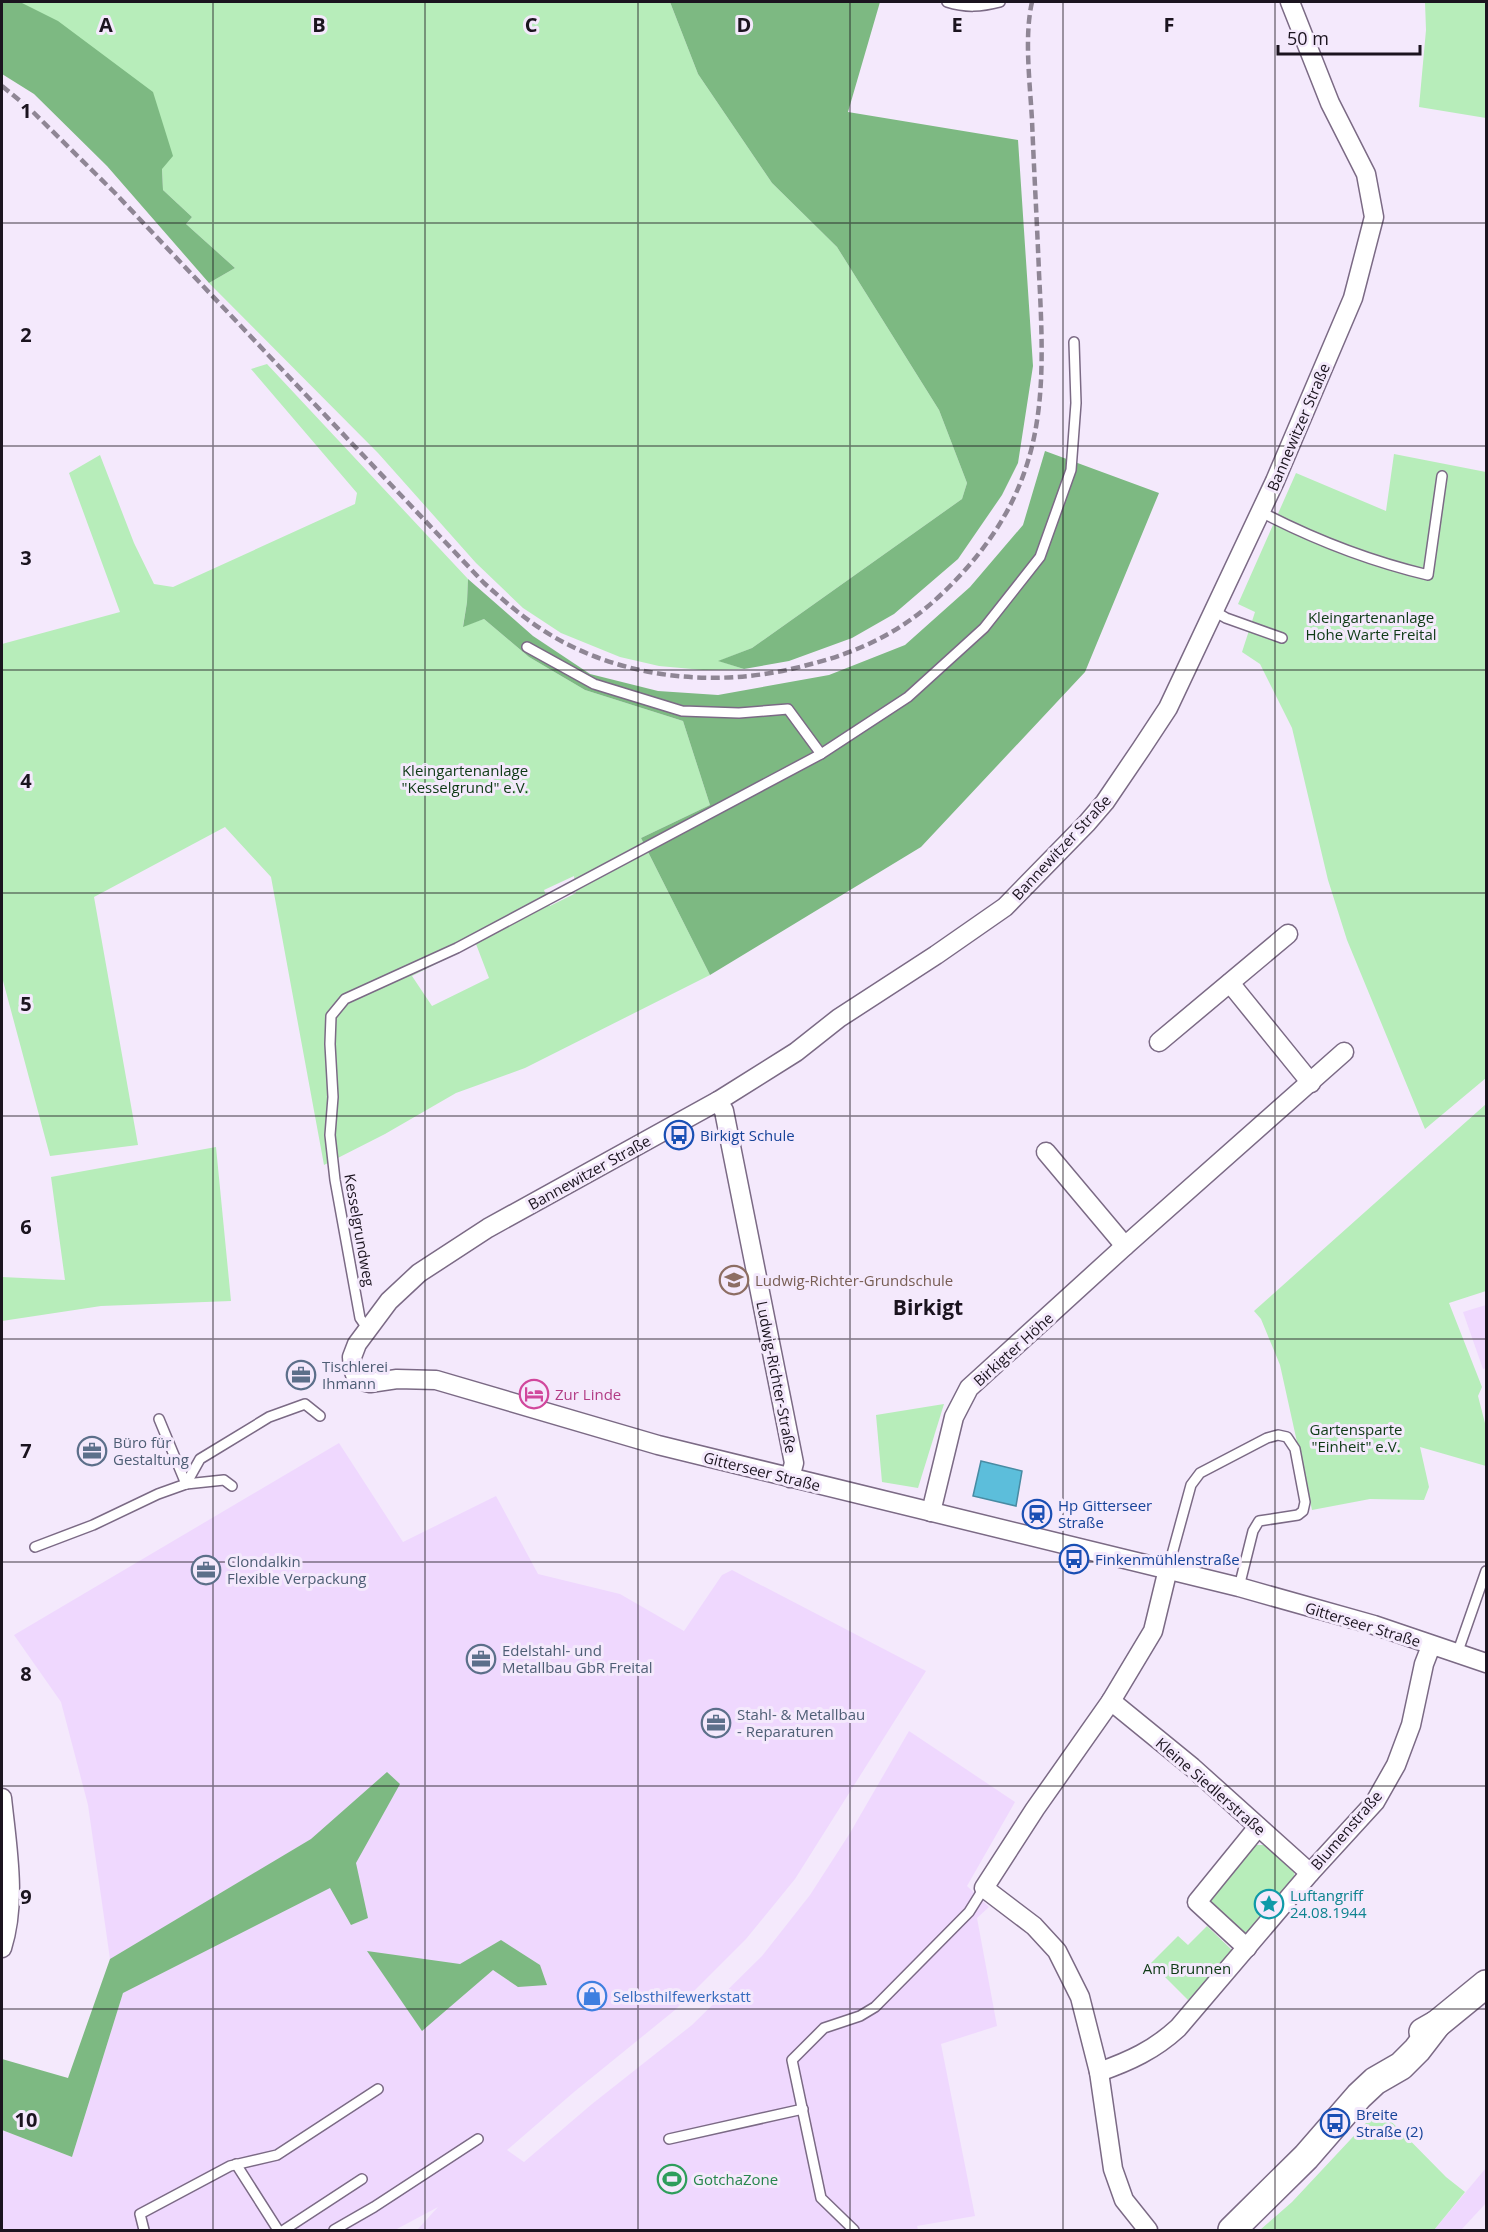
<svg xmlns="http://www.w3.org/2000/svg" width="1488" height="2232" viewBox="0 0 1488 2232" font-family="'Open Sans',sans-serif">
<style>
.built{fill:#efd8fe}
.green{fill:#b7edba;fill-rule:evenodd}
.forest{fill:#7db982}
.water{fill:#5cbedb;stroke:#488ba3;stroke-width:1.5}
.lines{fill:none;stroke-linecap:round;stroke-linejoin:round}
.lane-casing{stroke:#7b6a85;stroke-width:12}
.street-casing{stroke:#7b6a85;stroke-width:21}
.secondary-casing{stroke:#7b6a85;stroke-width:30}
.lane{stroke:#fff;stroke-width:9}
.street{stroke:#fff;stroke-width:18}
.secondary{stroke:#fff;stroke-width:27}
.rail{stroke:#8f8695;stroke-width:4.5;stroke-dasharray:9 4.5;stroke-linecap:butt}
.grid{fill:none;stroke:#1b141f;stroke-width:1.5;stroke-opacity:0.55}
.labels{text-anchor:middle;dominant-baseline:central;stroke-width:6;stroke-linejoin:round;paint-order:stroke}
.street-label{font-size:15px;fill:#1b141f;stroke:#f4e9fc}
.park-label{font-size:15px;fill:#0e3a15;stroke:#f4e9fc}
.transit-label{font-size:15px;fill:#164399;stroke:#f4e9fc;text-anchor:start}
.education-label{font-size:15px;fill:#785e54;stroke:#f4e9fc;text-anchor:start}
.service-label{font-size:15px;fill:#4e5e75;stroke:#f4e9fc;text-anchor:start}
.hotel-label{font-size:15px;fill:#b23c85;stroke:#f4e9fc;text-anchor:start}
.culture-label{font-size:15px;fill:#0d838f;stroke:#f4e9fc;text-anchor:start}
.shop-label{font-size:15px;fill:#366cbe;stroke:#f4e9fc;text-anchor:start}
.leisure-label{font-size:15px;fill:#27864d;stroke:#f4e9fc;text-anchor:start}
.district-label{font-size:21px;font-weight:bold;fill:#1b141f;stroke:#f4e9fc}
.grid-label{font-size:20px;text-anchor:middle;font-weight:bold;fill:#1b141f;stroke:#f4e9fc;stroke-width:6;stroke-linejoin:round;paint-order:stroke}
</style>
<rect width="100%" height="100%" fill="#f4e9fc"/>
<g class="built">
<path d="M1486 1305V1368L1483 1369 1463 1312Z"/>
<path d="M339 1443 403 1542 496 1496 538 1574 620 1594 684 1631 722 1575 732 1570 926 1671 795 1879 746 1939 675 2010 574 2092 507 2150 524 2162 592 2104 692 2025 762 1956 810 1895 850 1833 909 1731 1015 1802 967 1886 989 1907 977 1918 997 2026 941 2044 975 2216 917 2226 918 2230H417L438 2207 395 2230H2V2130L72 2157 123 1993 110 1959 88 1805 61 1702 14 1635Z"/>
<path d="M1486 2168V2203L1461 2230H1434Z"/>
</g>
<g class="green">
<path d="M20 2H670L698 74 772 183 837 247 939 410 967 483 962 499 752 648 719 661 744 669 703 670 659 666 620 657 561 633 523 608 476 563 378 453 209 283 235 268 186 224 192 217 163 190 162 168Z"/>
<path d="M1425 2H1486V118L1419 107 1426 30Z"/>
<path d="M267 364 468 579 467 602 463 626 484 619 529 657 585 690 683 721 710 805 641 838 710 975 525 1068 456 1093 385 1134 324 1165 271 877 225 827 94 897 138 1145 50 1156 2 977V644L120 612 69 473 100 455 134 543 154 584 173 587 355 504 357 493 251 369ZM574 876 576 893 550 906 544 890ZM476 944 489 978 432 1006 412 976Z"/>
<path d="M1394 454 1486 472V1078L1425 1129 1347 940 1328 880 1292 728 1260 664 1242 652 1255 612 1238 604 1296 473 1386 511Z"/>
<path d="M1486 1104V1291L1449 1303 1482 1387 1478 1396 1486 1427V1466L1420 1447 1429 1487 1424 1500 1370 1499 1312 1510 1280 1365 1261 1319 1254 1311Z"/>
<path d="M216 1147 231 1301 101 1306 2 1321V1277L65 1280 51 1177Z"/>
<path d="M944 1404 918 1488 882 1482 876 1415Z"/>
<path d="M1253 1845H1264L1294 1870 1295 1881 1253 1931 1242 1933 1211 1906 1210 1896Z"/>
<path d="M1207 1926 1235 1953 1188 2000 1151 1963 1178 1936 1188 1945Z"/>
<path d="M1379 2109 1446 2177 1465 2192 1434 2230H1260L1292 2202Z"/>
</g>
<g class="forest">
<path d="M2 2H20L58 21 153 92 173 156 162 169 163 190 192 217 186 224 235 268 209 283 107 166 34 94 2 74Z"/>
<path d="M670 2H880L848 112 1018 140 1033 366 1018 463 1002 495 958 559 894 614 852 638 789 661 744 669 718 661 752 648 962 499 967 483 939 410 837 247 772 183 698 74Z"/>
<path d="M1045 451 1159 493 1085 672 921 847 710 975 641 838 710 805 683 721 585 690 529 657 484 619 463 627 467 602 468 579 533 636 590 674 658 691 718 695 829 675 905 645 970 587 1023 525Z"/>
<path d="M387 1772 400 1784 356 1863 368 1918 351 1925 330 1888 123 1993 72 2157 2 2130V2059L68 2078 110 1959 311 1839Z"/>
<path d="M501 1940 540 1965 547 1985 518 1987 493 1970 422 2031 367 1951 460 1964Z"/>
</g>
<path class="water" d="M981 1461 1022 1471 1016 1506 973 1496Z"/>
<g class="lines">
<g class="lane-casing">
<g id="lane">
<path d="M947 2C966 8 981 7 1000 2"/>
<path d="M1261 512C1315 540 1369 561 1428 575L1442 476"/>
<path d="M1214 611 1226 618 1282 638"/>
<path d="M821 754 908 697 984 628 1040 557 1071 470 1076 403 1074 342"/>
<path d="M367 1328 360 1318 335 1180 330 1135 333 1097 330 1044 331 1016 345 999 457 948 821 754 788 709 739 713 682 711 594 684 527 647"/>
<path d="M159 1419 186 1484"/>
<path d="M186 1484 200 1459 269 1417 305 1404 320 1416"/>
<path d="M35 1547 93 1525 158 1494 186 1484 224 1480 232 1486"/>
<path d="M1168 1569 1191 1485 1200 1473 1267 1438 1278 1435 1287 1437 1295 1449 1305 1502 1303 1511 1298 1515 1259 1521 1253 1531 1239 1587"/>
<path d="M1457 1654 1486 1571"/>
<path d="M669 2139 803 2109"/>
<path d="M236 2164 278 2230"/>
<path d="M144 2230 140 2214 230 2166 277 2155 378 2089"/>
<path d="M284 2230 362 2179"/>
<path d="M334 2230 374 2207 478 2139"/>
<path d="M854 2230 821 2198 792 2060 824 2028 860 2016 875 2007 969 1912 984 1888"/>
</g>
</g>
<g class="street-casing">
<g id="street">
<path d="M1290 2 1330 103 1366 174 1374 217 1353 298 1275 481 1168 708 1141 749 1105 802 1087 823 1005 907 936 955 839 1018 796 1052 718 1101 488 1228 419 1273 389 1301 357 1344 352 1357 353 1369 357 1380 370 1383 397 1379 436 1380 658 1445 1239 1587 1374 1625 1486 1663"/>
<path d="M1230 983 1311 1083"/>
<path d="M1159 1042 1288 934"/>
<path d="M718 1101 724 1111 794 1463 790 1478"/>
<path d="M1046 1152 1125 1246"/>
<path d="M931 1512 954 1417 969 1388 1125 1246 1344 1052"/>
<path d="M1111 1701 1192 1767 1310 1873"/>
<path d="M2 1798C7 1846 17 1901 2 1948"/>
<path d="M1247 1948 1197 1902 1258 1827"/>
<path d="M1099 2072C1130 2061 1154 2050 1178 2028L1310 1873 1375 1802 1396 1765 1411 1725 1424 1664 1431 1646"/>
<path d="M1148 2230 1124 2200 1113 2169 1099 2072 1080 1997 1057 1951 1034 1926 984 1888 1035 1809 1111 1701 1153 1631 1168 1569"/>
</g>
</g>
<g class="secondary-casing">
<g id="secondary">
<path d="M1423 2032 1437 2024 1486 1984"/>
<path d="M1232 2230 1306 2157 1359 2096 1375 2081 1401 2066 1417 2050 1437 2024"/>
</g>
</g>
<use href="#lane" class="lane"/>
<use href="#street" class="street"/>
<use href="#secondary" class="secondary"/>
<path class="rail" d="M2 86 30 109 114 192 484 583C502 599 520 615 541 629 614 677 708 688 791 669 866 652 913 628 965 570 1048 477 1045 390 1039 273 1037 222 1034 171 1032 120 1030 83 1024 37 1032 2"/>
</g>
<path class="grid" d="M213 2V2230M425 2V2230M638 2V2230M850 2V2230M1063 2V2230M1275 2V2230M2 223H1486M2 446H1486M2 670H1486M2 893H1486M2 1116H1486M2 1339H1486M2 1562H1486M2 1786H1486M2 2009H1486"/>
<defs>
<g id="bus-ring" transform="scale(1.5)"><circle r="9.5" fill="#f4e9fc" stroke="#1a4fb4" stroke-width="1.5"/><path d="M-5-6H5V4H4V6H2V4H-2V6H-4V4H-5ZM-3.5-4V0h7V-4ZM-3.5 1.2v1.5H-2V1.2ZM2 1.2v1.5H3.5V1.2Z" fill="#1a4fb4"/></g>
<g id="school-ring" transform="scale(1.5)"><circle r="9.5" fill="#f4e9fc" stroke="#8d6e63" stroke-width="1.5"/><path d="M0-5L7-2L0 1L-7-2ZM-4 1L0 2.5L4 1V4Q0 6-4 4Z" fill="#8d6e63"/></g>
<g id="office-ring" transform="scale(1.5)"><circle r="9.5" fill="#f4e9fc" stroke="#5c6f8a" stroke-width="1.5"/><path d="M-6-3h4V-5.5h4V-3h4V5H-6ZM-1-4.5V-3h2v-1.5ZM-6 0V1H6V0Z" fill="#5c6f8a"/></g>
<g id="hotel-ring" transform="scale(1.5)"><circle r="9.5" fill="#f4e9fc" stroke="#d1479c" stroke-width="1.5"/><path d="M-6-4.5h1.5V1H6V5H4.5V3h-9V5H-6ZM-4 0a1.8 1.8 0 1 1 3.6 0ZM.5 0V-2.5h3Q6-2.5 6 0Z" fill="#d1479c"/></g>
<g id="station-ring" transform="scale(1.5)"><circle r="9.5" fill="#f4e9fc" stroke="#1a4fb4" stroke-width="1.5"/><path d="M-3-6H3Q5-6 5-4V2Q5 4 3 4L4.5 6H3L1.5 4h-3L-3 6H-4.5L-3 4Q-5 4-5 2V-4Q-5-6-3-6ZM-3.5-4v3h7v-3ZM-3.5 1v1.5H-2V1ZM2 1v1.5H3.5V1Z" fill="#1a4fb4"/></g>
<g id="sight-ring" transform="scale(1.5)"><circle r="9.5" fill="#f4e9fc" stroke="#0f9aa8" stroke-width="1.5"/><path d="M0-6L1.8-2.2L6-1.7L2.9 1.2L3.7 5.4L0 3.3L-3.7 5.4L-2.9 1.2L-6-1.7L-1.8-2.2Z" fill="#0f9aa8"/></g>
<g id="shop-ring" transform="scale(1.5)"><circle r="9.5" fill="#f4e9fc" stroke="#3f7fe0" stroke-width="1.5"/><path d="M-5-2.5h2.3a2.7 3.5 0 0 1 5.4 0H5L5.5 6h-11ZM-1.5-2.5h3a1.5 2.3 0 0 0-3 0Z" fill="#3f7fe0"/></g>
<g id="stadium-ring" transform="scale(1.5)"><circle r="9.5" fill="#f4e9fc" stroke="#2e9e5b" stroke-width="1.5"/><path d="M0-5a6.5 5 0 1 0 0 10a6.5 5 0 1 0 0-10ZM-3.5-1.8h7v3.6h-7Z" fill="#2e9e5b"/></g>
</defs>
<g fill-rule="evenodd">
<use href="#bus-ring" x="679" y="1135"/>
<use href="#school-ring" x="734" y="1280"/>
<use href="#office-ring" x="301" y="1375"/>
<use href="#hotel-ring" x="534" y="1394"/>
<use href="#office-ring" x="92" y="1451"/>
<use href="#station-ring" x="1037" y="1514"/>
<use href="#bus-ring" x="1074" y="1559"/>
<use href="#office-ring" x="206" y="1570"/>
<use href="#office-ring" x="481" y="1659"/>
<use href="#office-ring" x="716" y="1723"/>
<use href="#sight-ring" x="1269" y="1904"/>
<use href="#shop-ring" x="592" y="1996"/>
<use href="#bus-ring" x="1335" y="2123"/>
<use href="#stadium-ring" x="672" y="2179"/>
</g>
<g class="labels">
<g class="street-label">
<text transform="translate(1298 427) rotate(-67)">Bannewitzer Straße</text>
<text transform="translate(1061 847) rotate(-47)">Bannewitzer Straße</text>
<text transform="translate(589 1172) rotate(-29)">Bannewitzer Straße</text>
<text transform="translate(360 1230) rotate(80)">Kesselgrundweg</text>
<text transform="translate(1013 1349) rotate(-42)">Birkigter Höhe</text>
<text transform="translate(777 1377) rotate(79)">Ludwig-Richter-Straße</text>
<text transform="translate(762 1471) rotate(14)">Gitterseer Straße</text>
<text transform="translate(1363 1624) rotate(17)">Gitterseer Straße</text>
<text transform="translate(1211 1786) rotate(41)">Kleine Siedlerstraße</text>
<text transform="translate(1346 1830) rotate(-49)">Blumenstraße</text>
</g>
<g class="park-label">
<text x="1371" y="617">Kleingartenanlage<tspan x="1371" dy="17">Hohe Warte Freital</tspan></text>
<text x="465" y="770">Kleingartenanlage<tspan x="465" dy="17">"Kesselgrund" e.V.</tspan></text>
<text x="1356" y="1429">Gartensparte<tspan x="1356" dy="17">"Einheit" e.V.</tspan></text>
<text x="1187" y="1968">Am Brunnen</text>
</g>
<g class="transit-label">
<text x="700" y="1135">Birkigt Schule</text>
<text x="1058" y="1505">Hp Gitterseer<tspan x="1058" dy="17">Straße</tspan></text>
<text x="1095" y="1559">Finkenmühlenstraße</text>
<text x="1356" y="2114">Breite<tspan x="1356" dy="17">Straße (2)</tspan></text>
</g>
<g class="education-label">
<text x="755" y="1280">Ludwig-Richter-Grundschule</text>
</g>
<g class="service-label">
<text x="322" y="1366">Tischlerei<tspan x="322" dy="17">Ihmann</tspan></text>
<text x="113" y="1442">Büro für<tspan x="113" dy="17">Gestaltung</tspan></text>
<text x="227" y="1561">Clondalkin<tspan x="227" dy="17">Flexible Verpackung</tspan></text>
<text x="502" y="1650">Edelstahl- und<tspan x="502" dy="17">Metallbau GbR Freital</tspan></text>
<text x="737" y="1714">Stahl- &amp; Metallbau<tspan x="737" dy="17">- Reparaturen</tspan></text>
</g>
<g class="hotel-label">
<text x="555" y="1394">Zur Linde</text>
</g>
<g class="culture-label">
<text x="1290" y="1895">Luftangriff<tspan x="1290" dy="17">24.08.1944</tspan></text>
</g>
<g class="shop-label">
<text x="613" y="1996">Selbsthilfewerkstatt</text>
</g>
<g class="leisure-label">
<text x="693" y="2179">GotchaZone</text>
</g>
<g class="district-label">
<text x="928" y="1307">Birkigt</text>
</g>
</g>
<g class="grid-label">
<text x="106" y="32">A</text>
<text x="319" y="32">B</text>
<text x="531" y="32">C</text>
<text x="744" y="32">D</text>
<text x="957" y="32">E</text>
<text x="1169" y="32">F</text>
<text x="26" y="118">1</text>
<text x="26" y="342">2</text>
<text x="26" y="565">3</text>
<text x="26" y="788">4</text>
<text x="26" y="1011">5</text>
<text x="26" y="1234">6</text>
<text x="26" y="1458">7</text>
<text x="26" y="1681">8</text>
<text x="26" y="1904">9</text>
<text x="26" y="2127">10</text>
</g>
<rect width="1488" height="2232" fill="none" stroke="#1b141f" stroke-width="6"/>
<path d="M1278 45v9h142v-9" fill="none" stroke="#1b141f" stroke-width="3"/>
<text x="1287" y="45" font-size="18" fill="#1b141f" stroke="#f4e9fc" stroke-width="4.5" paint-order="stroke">50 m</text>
</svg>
